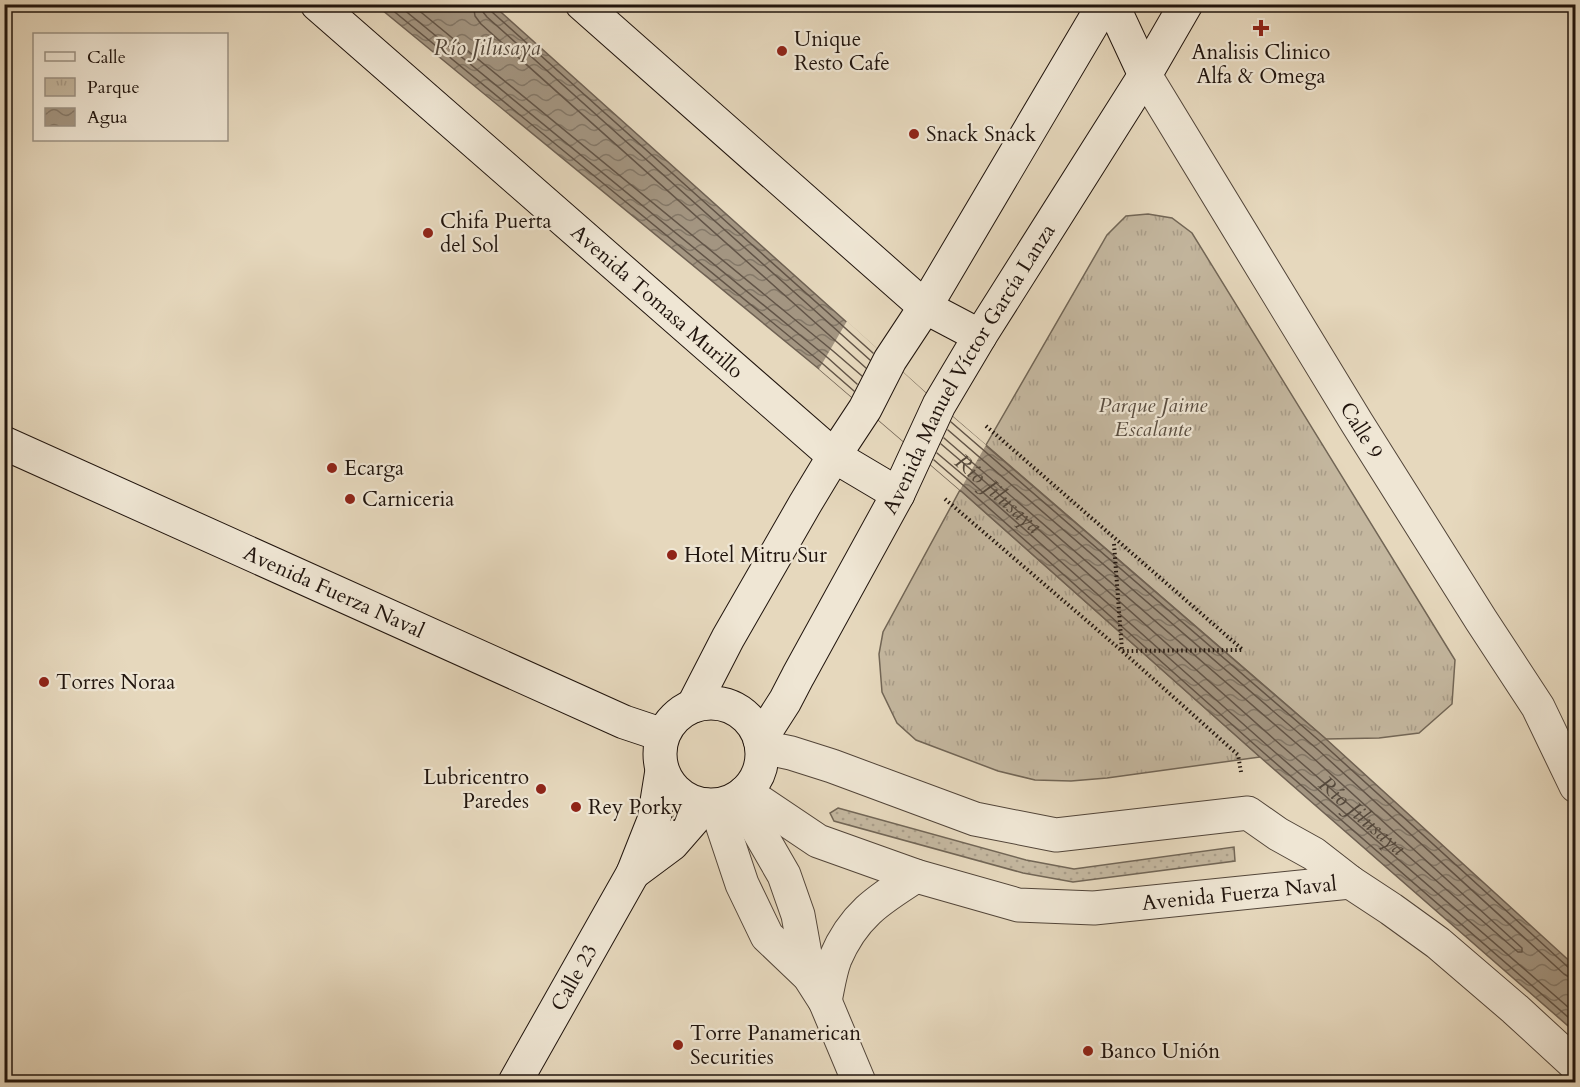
<svg xmlns="http://www.w3.org/2000/svg" width="1580" height="1087" viewBox="0 0 1580 1087" font-family="Cardo,serif">
<style>
.grass{fill:url(#grass-dots);stroke:#726656;stroke-width:1.5}
.park{fill:url(#park-tufts);stroke:#726656;stroke-width:1.5}
.water{fill:url(#water-waves);stroke:#6f6153;stroke-width:1.5}
.pier{fill:#e6d8bd}
.lines{fill:none;stroke-linecap:round;stroke-linejoin:round}
.shore{stroke:#625447;stroke-width:1.5}
.minor-casing{stroke:#524539;stroke-width:35}
.tertiary-casing{stroke:#524539;stroke-width:35}
.secondary-casing{stroke:#20140d;stroke-width:35}
.path{stroke:#20140d;stroke-width:4;stroke-dasharray:1.5 3;stroke-linecap:butt}
.minor{stroke:#efe6d4;stroke-width:33}
.tertiary{stroke:#efe6d4;stroke-width:33}
.secondary{stroke:#efe6d4;stroke-width:33}
.path-bridge{stroke:#20140d;stroke-width:4;stroke-dasharray:1.5 3;stroke-linecap:butt}
.poi-dot{fill:#8f2418;stroke:#efe6d4;stroke-width:2}
.labels{text-anchor:middle;dominant-baseline:central;stroke-width:4.5;stroke-linejoin:round;paint-order:stroke}
.poi-label{font-size:21px;fill:#20140d;stroke:#efe6d4;text-anchor:start}
.street-label{font-size:21px;fill:#20140d;stroke:#efe6d4}
.park-label{font-size:21px;font-style:italic;fill:#594d40;stroke:#efe6d4}
.water-label{font-size:22px;font-style:italic;fill:#54483b;stroke:#efe6d4}
</style>
<defs>
<pattern id="grass-dots" width="8" height="8" patternUnits="userSpaceOnUse" patternTransform="scale(1.5)"><rect width="8" height="8" fill="#c4b79f"/><path d="M2 2h.1M6 6h.1" fill="none" stroke="#a89c88" stroke-width="1.8" stroke-linecap="round"/></pattern>
<pattern id="park-tufts" width="24" height="20" patternUnits="userSpaceOnUse" patternTransform="scale(1.5)"><rect width="24" height="20" fill="#c4b79f"/><path d="M3 7l-1-3M5 7V3M7 7l1-3M15 17l-1-3M17 17v-4M19 17l1-3" fill="none" stroke="#a89c88"/></pattern>
<pattern id="water-waves" width="16" height="10" patternUnits="userSpaceOnUse" patternTransform="scale(1.5)"><rect width="16" height="10" fill="#a39581"/><path d="M0 5q4-4 8 0t8 0" fill="none" stroke="#847868"/></pattern>
</defs>
<rect width="100%" height="100%" fill="#e6d8bd"/>
<filter id="stains"><feTurbulence type="fractalNoise" baseFrequency=".00333" numOctaves="4"/><feColorMatrix values="0 0 0 0 .2 0 0 0 0 .09 0 0 0 0 .02 0 0 0 .5 -.17"/></filter>
<radialGradient id="worn" r=".72"><stop offset=".6" stop-color="#630" stop-opacity="0"/><stop offset="1" stop-color="#630" stop-opacity=".3"/></radialGradient>
<path class="grass" d="M838 808 1026 860 1074 869 1234 847 1235 861 1073 882 1023 873 834 821 830 813Z"/>
<g class="park">
<path d="M1148 214 1172 218 1192 233 1455 660 1452 704 1419 733 1379 738 1326 739 986 445 1107 235 1126 216Z"/>
<path d="M960 490 1260 757 1107 778 1071 781 1035 780 998 771 916 740 897 723 882 692 879 654 883 632Z"/>
</g>
<path class="water" d="M376 5H493L939 405 1326 739 1575 966V1032L1260 757 960 490 819 369Z"/>
<path class="pier" d="M847 321 939 405 986 445 960 490 819 369Z"/>
<g class="lines">
<g class="shore">
<path d="M385 4 823 364 854 391"/>
<path d="M397 4 828 358 857 384"/>
<path d="M411 4 833 351 862 376"/>
<path d="M473 4 475 16 481 24 866 368"/>
<path d="M482 4 483 12 487 17 870 360"/>
<path d="M490 4 492 12 873 353"/>
<path d="M951 422 1322 743 1569 968 1576 970"/>
<path d="M948 430 1317 749 1564 974 1569 977H1576"/>
<path id="s1" d="M941 444 975 473 1275 740 1518 952H1522V948L1311 756 944 438"/>
<path d="M937 453 969 480 1269 747 1576 1014"/>
<path d="M934 460 964 486 1264 753 1576 1024"/>
</g>
<g class="minor-casing">
<g id="minor">
<path id="s2" d="M1145 75 1357 423 1481 620 1538 707 1576 786"/>
<path d="M762 747 791 753 832 766 975 819 1056 835 1248 813 1278 834 1314 854 1350 882 1391 909 1438 943 1515 1009 1576 1065"/>
<path id="s3" d="M745 792 818 841 916 876 1018 905 1094 908 1350 882"/>
</g>
</g>
<g class="tertiary-casing">
<g id="tertiary">
<path d="M739 797 784 875 798 915 809 976"/>
<path d="M716 806 742 884 767 936 809 976 825 1001 859 1082"/>
<path d="M825 1001C828 987 830 972 835 959 853 916 878 900 916 876"/>
</g>
</g>
<g class="secondary-casing">
<g id="secondary">
<path id="s4" d="M317 4 834 456 898 494"/>
<path d="M582 4 925 307 980 336"/>
<path d="M1112 4 1145 75"/>
<path id="s5" d="M4 443 624 722 663 735"/>
<circle cx="711" cy="754" r="51"/>
<path d="M693 706 728 638 805 504 834 456 865 409 890 360 925 307 1104 4"/>
<path id="s6" d="M760 740 785 701 798 676 898 494 939 405 980 336 1145 75 1186 4"/>
<path d="M633 873 672 844 706 805"/>
<path id="s7" d="M515 1082 633 873 654 820 662 770"/>
</g>
</g>
<g class="path">
<path d="M986 426 1243 650"/>
<path d="M945 499 1122 651 1238 755 1241 772"/>
</g>
<use href="#minor" class="minor"/>
<use href="#tertiary" class="tertiary"/>
<use href="#secondary" class="secondary"/>
<path class="path-bridge" d="M1114 544 1122 651 1243 650"/>
</g>
<g class="poi-dot">
<path d="M1258 19h6v6h6v6h-6v6h-6v-6h-6v-6h6z"/>
<circle cx="782" cy="51" r="6"/>
<circle cx="914" cy="134" r="6"/>
<circle cx="428" cy="233" r="6"/>
<circle cx="332" cy="468" r="6"/>
<circle cx="350" cy="499" r="6"/>
<circle cx="672" cy="555" r="6"/>
<circle cx="44" cy="682" r="6"/>
<circle cx="541" cy="789" r="6"/>
<circle cx="576" cy="807" r="6"/>
<circle cx="678" cy="1045" r="6"/>
<circle cx="1088" cy="1051" r="6"/>
</g>
<g class="labels">
<g class="poi-label">
<text x="794" y="39">Unique<tspan x="794" dy="24">Resto Cafe</tspan></text>
<text x="1261" y="52" text-anchor="middle">Analisis Clinico<tspan x="1261" dy="24">Alfa &amp; Omega</tspan></text>
<text x="926" y="134">Snack Snack</text>
<text x="440" y="221">Chifa Puerta<tspan x="440" dy="24">del Sol</tspan></text>
<text x="344" y="468">Ecarga</text>
<text x="362" y="499">Carniceria</text>
<text x="684" y="555">Hotel Mitru Sur</text>
<text x="56" y="682">Torres Noraa</text>
<text x="529" y="777" text-anchor="end">Lubricentro<tspan x="529" dy="24">Paredes</tspan></text>
<text x="588" y="807">Rey Porky</text>
<text x="690" y="1033">Torre Panamerican<tspan x="690" dy="24">Securities</tspan></text>
<text x="1100" y="1051">Banco Unión</text>
</g>
<g class="street-label">
<text stroke="none"><textPath href="#s4" startOffset="452">Avenida Tomasa Murillo</textPath></text>
<text stroke="none"><textPath href="#s6" startOffset="426">Avenida Manuel Víctor García Lanza</textPath></text>
<text stroke="none"><textPath href="#s2" startOffset="416">Calle 9</textPath></text>
<text stroke="none"><textPath href="#s5" startOffset="362">Avenida Fuerza Naval</textPath></text>
<text stroke="none"><textPath href="#s3" startOffset="520">Avenida Fuerza Naval</textPath></text>
<text stroke="none"><textPath href="#s7" startOffset="120">Calle 23</textPath></text>
</g>
<g class="park-label">
<text x="1153" y="405">Parque Jaime<tspan x="1153" dy="24">Escalante</tspan></text>
</g>
<g class="water-label">
<text x="487" y="48">Río Jilusaya</text>
<text stroke="none"><textPath href="#s1" startOffset="76">Río Jilusaya</textPath></text>
<text stroke="none"><textPath href="#s1" startOffset="562">Río Jilusaya</textPath></text>
</g>
</g>
<rect width="1580" height="1087" fill="none" stroke="#e6d8bd" stroke-width="24"/>
<rect x="6" y="6" width="1568" height="1075" fill="none" stroke="#20140d" stroke-width="3"/>
<rect x="12" y="12" width="1556" height="1063" fill="none" stroke="#20140d" stroke-width="1.5"/>
<rect x="33" y="33" width="195" height="108" fill="#efe6d4" stroke="#9c9284" stroke-width="1.5"/>
<rect x="45" y="52" width="30" height="9" fill="#efe6d4" stroke="#9c9284" stroke-width="1.5"/>
<text x="87" y="63" font-size="18" fill="#20140d">Calle</text>
<rect x="45" y="78" width="30" height="18" fill="url(#park-tufts)" stroke="#9c9284" stroke-width="1.5"/>
<text x="87" y="93" font-size="18" fill="#20140d">Parque</text>
<rect x="45" y="108" width="30" height="18" fill="url(#water-waves)" stroke="#9c9284" stroke-width="1.5"/>
<text x="87" y="123" font-size="18" fill="#20140d">Agua</text>
<rect width="100%" height="100%" filter="url(#stains)"/>
<rect width="100%" height="100%" fill="url(#worn)"/>
</svg>
